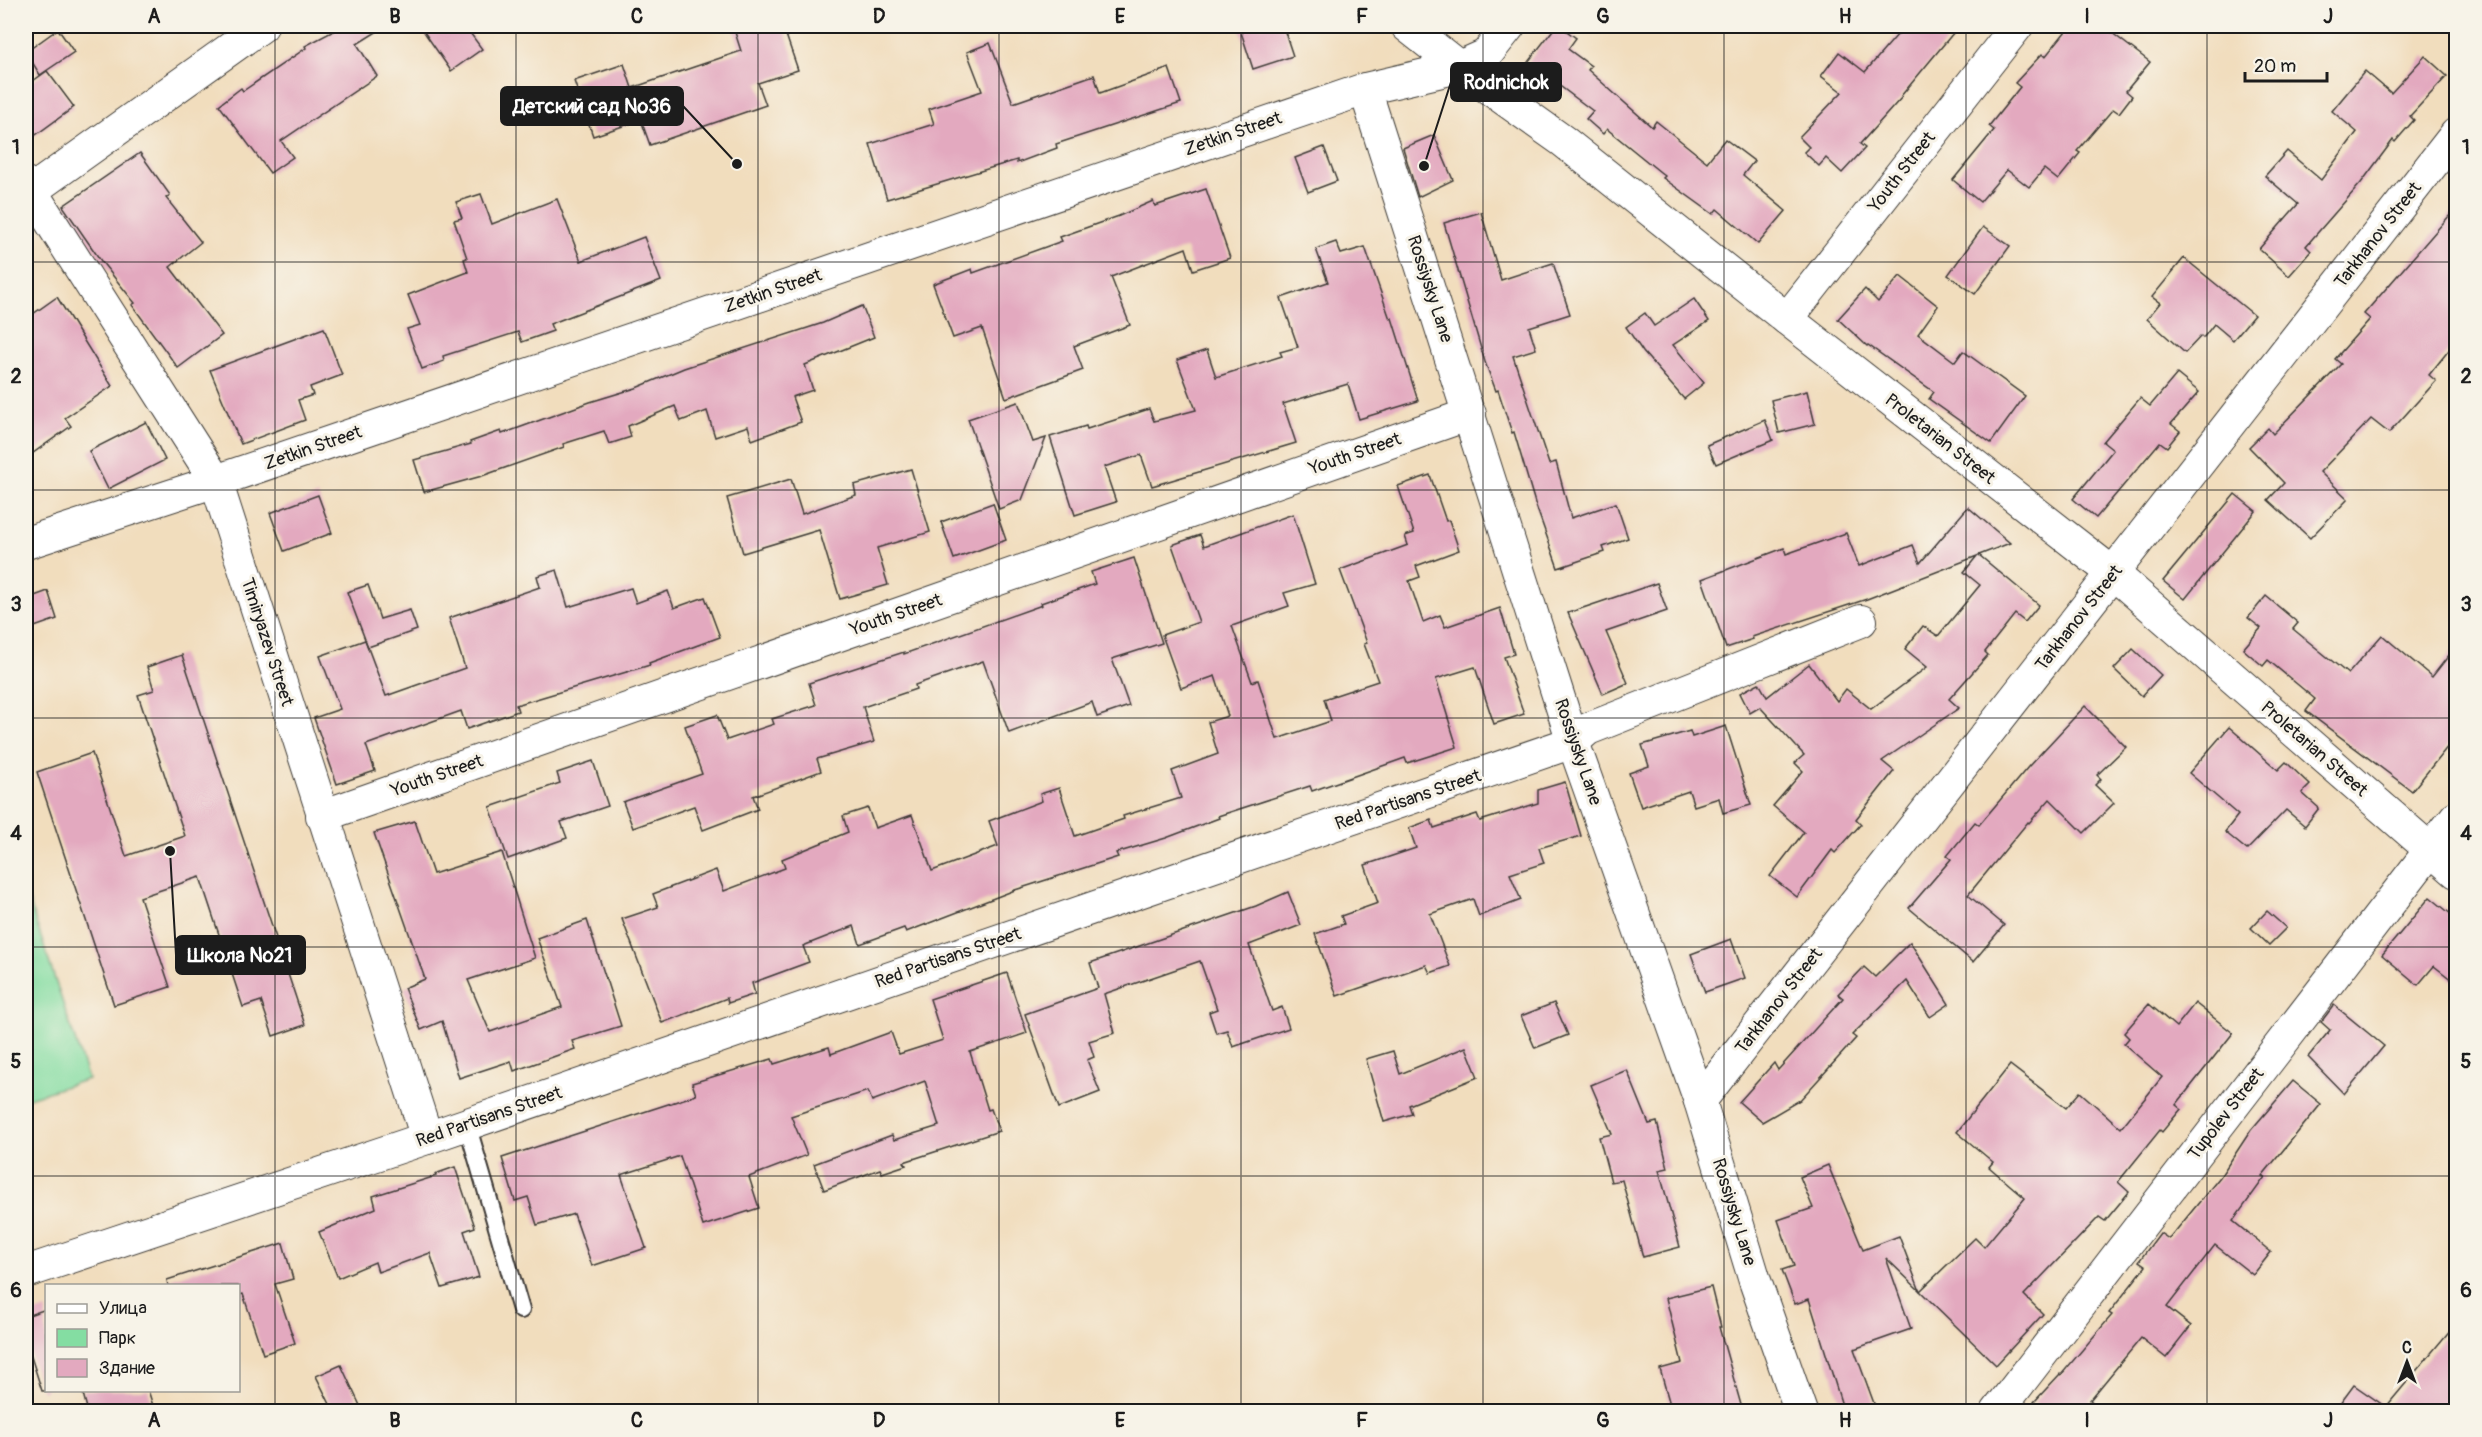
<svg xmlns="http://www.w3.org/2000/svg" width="2482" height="1437" viewBox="0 0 2482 1437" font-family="Pangolin,sans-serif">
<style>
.green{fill:#84dda2;stroke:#507c5f;stroke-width:1.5}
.building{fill:#e3a9bf}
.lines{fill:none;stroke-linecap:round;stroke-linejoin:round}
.service-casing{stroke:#3c3934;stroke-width:20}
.minor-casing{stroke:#3c3934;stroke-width:34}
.service{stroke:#fff;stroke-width:16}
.minor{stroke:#fff;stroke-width:32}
.grid{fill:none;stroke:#1c1c1c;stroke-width:1.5;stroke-opacity:0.55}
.labels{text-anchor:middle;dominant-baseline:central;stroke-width:6;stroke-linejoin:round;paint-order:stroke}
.street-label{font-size:18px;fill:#1c1c1c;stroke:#f7f3e8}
.leader{fill:none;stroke:#1c1c1c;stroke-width:2}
.callout-dot{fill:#1c1c1c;stroke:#f7f3e8;stroke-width:2}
.callout{fill:#1c1c1c;stroke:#1c1c1c;stroke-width:2}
.callout-label{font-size:20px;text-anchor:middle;font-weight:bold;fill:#fff}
.neatline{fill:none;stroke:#1c1c1c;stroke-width:2}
.grid-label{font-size:20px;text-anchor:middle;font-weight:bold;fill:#1c1c1c}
</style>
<rect width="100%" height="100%" fill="#f7f3e8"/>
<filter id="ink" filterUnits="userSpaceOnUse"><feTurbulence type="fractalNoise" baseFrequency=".0167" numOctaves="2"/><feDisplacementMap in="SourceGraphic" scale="12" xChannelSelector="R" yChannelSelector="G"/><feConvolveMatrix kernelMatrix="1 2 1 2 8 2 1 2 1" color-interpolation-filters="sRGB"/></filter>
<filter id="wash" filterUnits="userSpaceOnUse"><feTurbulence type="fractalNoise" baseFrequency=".008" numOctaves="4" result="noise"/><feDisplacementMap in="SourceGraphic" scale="24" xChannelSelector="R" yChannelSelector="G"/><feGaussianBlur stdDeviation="1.35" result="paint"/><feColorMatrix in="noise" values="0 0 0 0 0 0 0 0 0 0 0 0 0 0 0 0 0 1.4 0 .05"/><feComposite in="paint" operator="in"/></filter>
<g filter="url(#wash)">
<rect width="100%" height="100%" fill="#f1ddbd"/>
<path class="green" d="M26 892 88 1079 26 1099Z"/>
<g id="blocks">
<g class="building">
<path d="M343 26H386L357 44 377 76 281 141 293 157 270 173 219 105 241 88 243 91 306 48 305 46Z"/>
<path d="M420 26H465L482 49 451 71Z"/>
<path d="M733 26H783L798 70 758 83 766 105 650 145 641 120 593 136 574 81 624 64 632 88 741 51Z"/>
<path d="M1239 26H1283L1293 56 1253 69Z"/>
<path d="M1556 26H1560L1576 38 1568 49 1591 66 1588 70 1652 127 1656 121 1707 162 1725 139 1754 161 1743 175 1786 211 1758 244 1717 209 1713 214 1663 178 1665 176 1607 129 1603 134 1586 119 1593 111 1528 62Z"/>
<path d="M1905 26H1959L1901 96 1902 97 1860 144 1865 148 1842 173 1826 158 1819 166 1804 152 1809 147 1799 137 1842 92 1821 76 1839 52 1865 72Z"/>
<path d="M2070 26H2103L2150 62 2126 91 2132 96 2119 113 2113 109 2077 151 2080 153 2058 180 2044 169 2029 187 2007 170 1980 202 1953 180 1994 130 1989 126 2020 87 2015 83 2042 54 2045 57Z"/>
<path d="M58 29 74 52 40 75 26 52Z"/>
<path d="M990 43 1013 103 1094 75 1100 93 1169 68 1181 103 1056 144 1057 148 1017 163V160L887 199 870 144 934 124 929 109 982 91 967 52Z"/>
<path d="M2425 56 2447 76 2410 116 2414 120 2395 142 2393 140 2361 183 2306 246 2311 251 2289 276 2259 249 2298 204 2265 176 2287 151 2321 180 2357 132 2332 111 2365 71 2391 93Z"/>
<path d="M47 71 74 107 26 142V86Z"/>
<path d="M1434 135 1453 180 1418 197 1403 148Z"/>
<path d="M1324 147 1337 181 1308 192 1295 158Z"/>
<path d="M140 153 170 195 166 198 201 242 170 267 222 335 178 368 132 305 135 303 101 261 63 206Z"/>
<path d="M1206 189 1230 258 1193 270 1186 248 1111 277 1130 325 1074 346 1083 370 1006 398 982 328 953 338 933 284 972 269 973 273 1062 241 1060 237 1119 216 1153 201 1155 206Z"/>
<path d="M481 194 492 224 557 199 581 261 644 237 661 281 550 324 553 331 522 342 518 332 443 356 444 361 422 369 407 329 420 325 408 295 468 272 464 259 467 258 454 220 462 218 456 202Z"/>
<path d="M2457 207V340L2429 375 2436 381 2389 433 2371 419 2320 472 2348 499 2310 538 2268 500 2284 483 2249 447 2268 428 2273 434 2341 364 2335 359 2370 319 2364 314Z"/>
<path d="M1481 212 1501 280 1553 263 1570 314 1529 327 1536 349 1513 356 1549 464 1556 462 1571 518 1616 503 1628 538 1603 547 1605 552 1558 568 1535 503 1514 432 1512 433 1498 390 1496 391 1485 362 1444 223Z"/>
<path d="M1983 227 2010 246 1975 294 1948 275Z"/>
<path d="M1336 242 1341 254 1365 247 1390 319 1392 318 1418 401 1359 419 1348 384 1283 404 1296 443 1152 486 1141 455 1104 467 1116 502 1075 515 1050 437 1086 426 1087 429 1149 409 1154 421 1196 410 1177 360 1207 350 1216 377 1282 356 1280 352 1298 347 1281 298 1328 282 1316 249Z"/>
<path d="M2184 258 2254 315 2233 340 2214 324 2203 338 2201 336 2185 353 2147 319 2160 303 2152 297Z"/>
<path d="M1900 276 1938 306 1918 334 1955 362 1963 351 2025 396 1991 443 1929 399 1934 392 1868 345 1867 346 1838 319 1865 289 1878 302Z"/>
<path d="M57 297 112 386 65 418 71 426 26 458V319Z"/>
<path d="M1694 299 1709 321 1673 345 1704 383 1684 399 1643 352 1626 327 1645 313 1654 326Z"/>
<path d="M862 306 874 337 805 365 813 390 792 397 801 422 752 440 748 426 715 437 707 411 681 421 675 406 628 426 631 437 609 444 604 431 563 444 564 447 482 476 424 492 414 460 471 444 470 442 501 431 502 434 590 402 636 388 684 368 823 323Z"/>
<path d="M324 328 342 375 310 387 313 395 298 400 305 420 241 444 210 370Z"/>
<path d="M2177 374 2199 392 2171 424 2180 431 2167 447 2160 442 2096 518 2073 499 2113 450 2103 442 2140 398 2150 406Z"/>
<path d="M1807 391 1815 424 1779 433 1771 400Z"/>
<path d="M1018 402 1033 442 1046 438 1022 500 999 509 968 419Z"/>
<path d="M1765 420 1773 440 1716 464 1707 445Z"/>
<path d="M146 422 165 460 108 489 89 451Z"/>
<path d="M911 469 930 532 877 548 888 585 840 599 819 530 743 553 727 498 791 479 802 514 856 495 854 485Z"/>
<path d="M1430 475 1446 521 1449 520 1459 550 1416 566 1420 577 1409 581 1423 622 1440 615 1445 627 1500 608 1514 654 1504 657 1524 714 1494 724 1475 667 1436 679 1457 747 1407 763 1405 758 1312 791 1310 786 1218 816 1219 818 1166 838 1116 853 1118 857 1015 890 906 932 904 928 860 944 854 926 803 946 809 962 752 983 755 994 728 1003 727 998 662 1023 622 919 658 907 653 894 716 870 724 891 785 868 782 859 848 832 843 816 868 808 875 828 912 815 932 871 998 846 989 821 1042 801 1040 794 1059 788 1075 836 1124 819 1123 816 1181 798 1172 771 1218 754 1208 722 1228 716 1215 676 1181 688 1162 635 1199 622 1172 545 1200 535 1204 546 1293 514 1315 584 1284 593 1289 606 1232 626 1252 682 1258 680 1277 739 1331 721 1324 699 1378 681 1364 644 1367 643 1340 570 1408 545 1405 536 1414 533 1398 486Z"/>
<path d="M2235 494 2256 511 2185 599 2163 581Z"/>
<path d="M318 495 332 533 284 551 270 513Z"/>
<path d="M993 503 1006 540 954 559 941 522Z"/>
<path d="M1968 507 2010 543 1979 555 2039 605 2025 622 2015 614 1985 652 1988 655 1949 699 1959 708 1882 761 1894 771 1856 819 1861 824 1835 853 1832 850 1797 897 1770 876 1804 832 1773 806 1803 771 1795 763 1804 755 1760 707 1750 713 1740 693 1759 683 1767 697 1809 664 1837 701 1846 689 1871 709 1927 667 1905 649 1923 626 1938 636 1980 585 1964 572 1977 556 1867 599 1752 637 1753 639 1726 648 1702 579 1784 548 1786 554 1846 533 1859 566 1913 545 1920 563Z"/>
<path d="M1134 558 1162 643 1112 659 1129 706 1097 717 1092 702 1009 733 983 661 915 685 916 689 863 707 874 742 817 759 821 771 753 796 758 809 703 830 694 806 633 828 623 802 702 774 685 726 717 715 727 740 774 724 772 719 816 705 809 683 904 652V654L1042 605 1041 603 1095 584 1091 572Z"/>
<path d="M557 570 568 607 631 588 636 603 668 591 674 608 705 597 720 637 649 663 650 665 516 705 518 711 467 729 461 711 366 745 375 771 337 784 314 718 340 709 320 656 365 640 386 696 465 668 449 618 540 587 537 576Z"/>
<path d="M1657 583 1667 611 1606 632 1628 683 1603 694 1568 613Z"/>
<path d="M368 585 380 619 410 610 417 630 368 647 347 592Z"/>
<path d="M48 591 57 619 26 630V599Z"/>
<path d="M2266 596 2298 623 2293 629 2348 674 2382 635 2432 677 2457 645V735L2412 791 2306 711 2315 699 2268 660 2263 666 2243 649 2261 628 2248 618Z"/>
<path d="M2133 649 2161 675 2142 696 2114 669Z"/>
<path d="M182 655 305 1025 273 1036 261 1001 243 1007 200 877 140 897 170 987 114 1005 37 772 92 753 126 856 185 836 138 695 154 690 147 667Z"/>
<path d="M2085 706 2126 747 2097 775 2101 779 2095 785 2114 803 2084 833 2050 799 2029 823 2028 822 1968 895 2004 925 1973 962 1909 908 1951 859 1947 856 1975 822 1979 825 2028 767Z"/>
<path d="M1726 726 1751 805 1723 813 1719 798 1694 806 1689 791 1641 807 1629 773 1649 766 1642 745 1690 731 1692 737Z"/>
<path d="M2229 727 2278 770 2286 762 2310 785 2302 793 2319 808 2305 826 2286 810 2247 850 2225 832 2238 815 2189 773Z"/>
<path d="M593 761 608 806 561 822 567 838 508 859 490 807 560 783 557 773Z"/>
<path d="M1565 782 1581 836 1539 848 1544 863 1510 874 1521 900 1479 916 1473 899 1430 914 1450 966 1430 973 1426 965 1337 996 1315 934 1344 924 1341 916 1378 903 1365 865 1416 848 1409 828 1431 820 1434 828 1477 814 1480 821 1538 803V790Z"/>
<path d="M415 821 433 874 502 852 535 958 468 980 490 1032 562 1007 537 938 587 920 621 1026 572 1041 575 1049 514 1071 511 1061 459 1078 442 1021 421 1030 404 988 425 979 374 833Z"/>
<path d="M1288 892 1301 925 1249 945 1272 1011 1282 1007 1289 1028 1233 1047 1227 1030 1216 1033 1209 1012 1217 1009 1200 961 1104 994 1115 1033 1089 1041 1094 1057 1087 1060 1100 1092 1059 1108 1025 1014 1098 988 1090 963 1256 906Z"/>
<path d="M2430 897 2457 919V984L2434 966 2418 985 2382 955Z"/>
<path d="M2267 911 2286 928 2269 945 2251 928Z"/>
<path d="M1731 939 1745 978 1705 992 1691 954Z"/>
<path d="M1910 942 1949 1004 1930 1017 1907 981 1852 1035 1856 1038 1800 1100 1762 1122 1739 1102 1774 1063 1778 1070 1843 998 1838 994 1864 967 1875 977Z"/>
<path d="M1007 973 1027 1033 970 1052 988 1110 991 1109 999 1131 904 1162 906 1165 882 1173 880 1169 824 1190 814 1164 892 1135 894 1140 939 1126 925 1081 872 1101 868 1091 791 1116 807 1155 749 1177 759 1208 703 1226 680 1156 621 1175 646 1248 592 1266 574 1214 537 1225 528 1197 515 1201 502 1158 696 1095 692 1083 772 1059 774 1064 829 1047 831 1054 891 1032 899 1054 943 1040 930 999Z"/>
<path d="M1554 1003 1568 1035 1535 1048 1521 1016Z"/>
<path d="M2195 1003 2233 1033 2176 1105 2181 1109 2162 1132 2160 1130 2118 1182 2129 1192 2105 1221 2099 1217 2024 1295 2043 1314 1996 1365 1920 1291 1975 1238 1984 1247 2025 1198 1989 1167 1993 1162 1957 1132 2010 1065 2066 1108 2080 1092 2121 1128 2162 1077 2124 1044 2129 1038 2124 1033 2149 1004 2176 1027Z"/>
<path d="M2334 1005 2384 1046 2344 1094 2308 1057 2330 1030 2321 1022Z"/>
<path d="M1466 1047 1478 1077 1409 1105 1412 1114 1384 1122 1366 1059 1393 1051 1400 1074Z"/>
<path d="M1627 1070 1649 1124 1657 1122 1668 1168 1659 1170 1680 1247 1643 1257 1622 1180 1611 1182 1599 1137 1612 1134 1591 1085Z"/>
<path d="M2293 1081 2321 1104 2262 1176 2265 1177 2233 1221 2271 1252 2253 1275 2215 1245 2167 1307 2191 1326 2166 1358 2141 1338 2090 1400 2103 1412H2045L2034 1402 2060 1374 2061 1375 2112 1315 2109 1313 2146 1266 2139 1261 2160 1233 2169 1239 2220 1177 2251 1130Z"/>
<path d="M1828 1165 1863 1250 1899 1236 1920 1291 1886 1258 1911 1329 1854 1349 1875 1406 1861 1412H1844L1809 1299 1795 1304 1782 1270 1794 1266 1778 1220 1813 1208 1800 1177Z"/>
<path d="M455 1167 475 1227 464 1231 479 1277 442 1288 430 1253 378 1272 375 1262 338 1278 319 1232 376 1208 373 1196 436 1176 435 1174Z"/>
<path d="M283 1243 293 1279 275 1284 295 1343 263 1354 243 1294 238 1295V1286H168L167 1280Z"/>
<path d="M1711 1287 1721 1327H1719L1743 1412H1672L1660 1369 1682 1363 1666 1298Z"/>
<path d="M46 1309V1391H42L26 1341V1316Z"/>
<path d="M2457 1322V1412H2334L2354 1385 2386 1407Z"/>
<path d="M341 1365 363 1412H334L316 1376Z"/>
<path d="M82 1390H148L155 1412H88Z"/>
</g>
</g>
</g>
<g filter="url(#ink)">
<use href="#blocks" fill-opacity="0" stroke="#3c3934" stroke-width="1.5"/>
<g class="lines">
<g class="service-casing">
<path id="service" d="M467 1124 521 1310"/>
</g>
<g class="minor-casing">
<g id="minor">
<path d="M1407 26 1459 67 1563 141 1787 319 2114 574 2456 872"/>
<path d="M1365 89 1573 742 1700 1101 1755 1281 1801 1412"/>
<path d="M26 183 216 481 427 1138"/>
<path d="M31 191 262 26"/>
<path d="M1787 319 2017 26"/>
<path d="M26 543 216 481 1365 89 1459 67 1486 55 1509 26"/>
<path d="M322 816 1470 414"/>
<path d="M1700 1101 2456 134"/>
<path d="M26 1272 427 1138 1573 742 1588 729 1861 621"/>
<path d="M1997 1412 2456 817"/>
</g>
</g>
<use href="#service" class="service"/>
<use href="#minor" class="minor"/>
</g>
</g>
<path class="grid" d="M275 26V1412M516 26V1412M758 26V1412M999 26V1412M1241 26V1412M1483 26V1412M1724 26V1412M1966 26V1412M2207 26V1412M26 262H2456M26 490H2456M26 718H2456M26 947H2456M26 1176H2456"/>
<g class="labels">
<g class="street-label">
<text transform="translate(1233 134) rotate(-19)">Zetkin Street</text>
<text transform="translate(1902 172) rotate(-52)">Youth Street</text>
<text transform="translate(2378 235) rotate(-52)">Tarkhanov Street</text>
<text transform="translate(1430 289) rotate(72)">Rossiysky Lane</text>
<text transform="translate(773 291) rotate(-19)">Zetkin Street</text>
<text transform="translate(1940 439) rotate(38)">Proletarian Street</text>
<text transform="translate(313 448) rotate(-19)">Zetkin Street</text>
<text transform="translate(1355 454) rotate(-19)">Youth Street</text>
<text transform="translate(896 615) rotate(-19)">Youth Street</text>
<text transform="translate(2079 618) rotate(-52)">Tarkhanov Street</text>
<text transform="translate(267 642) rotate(72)">Timiryazev Street</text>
<text transform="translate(2314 749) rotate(41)">Proletarian Street</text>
<text transform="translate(1578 752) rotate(71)">Rossiysky Lane</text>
<text transform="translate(437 776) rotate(-19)">Youth Street</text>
<text transform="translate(1408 800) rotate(-19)">Red Partisans Street</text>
<text transform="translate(948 958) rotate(-19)">Red Partisans Street</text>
<text transform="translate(1779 1001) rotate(-52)">Tarkhanov Street</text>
<text transform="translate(2226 1114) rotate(-52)">Tupolev Street</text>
<text transform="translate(489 1117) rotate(-19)">Red Partisans Street</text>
<text transform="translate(1734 1212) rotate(73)">Rossiysky Lane</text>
</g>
</g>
<path class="leader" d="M1424 166L1451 82M737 164L683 106M170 851L176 955"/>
<g class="callout-dot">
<circle cx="1424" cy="166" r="6"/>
<circle cx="737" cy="164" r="6"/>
<circle cx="170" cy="851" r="6"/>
</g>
<g class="callout">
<rect x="1451" y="63" width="110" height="38" rx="6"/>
<rect x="501" y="87" width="182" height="38" rx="6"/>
<rect x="176" y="936" width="129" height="38" rx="6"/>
</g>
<g class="callout-label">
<text x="1506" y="89">Rodnichok</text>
<text x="592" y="113">Детский сад №36</text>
<text x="240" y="962">Школа №21</text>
</g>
<rect width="2482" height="1437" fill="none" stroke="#f7f3e8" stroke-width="66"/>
<rect x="45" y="1284" width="195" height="108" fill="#f7f3e8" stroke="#9f9d96" stroke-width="1.5"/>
<rect x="57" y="1304" width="30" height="9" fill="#ffffff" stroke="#9f9d96" stroke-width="1.5"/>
<text x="99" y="1314" font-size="18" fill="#1c1c1c">Улица</text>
<rect x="57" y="1329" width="30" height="18" fill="#84dda2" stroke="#9f9d96" stroke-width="1.5"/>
<text x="99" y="1344" font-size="18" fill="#1c1c1c">Парк</text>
<rect x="57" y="1359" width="30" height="18" fill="#e3a9bf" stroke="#9f9d96" stroke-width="1.5"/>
<text x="99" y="1374" font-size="18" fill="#1c1c1c">Здание</text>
<g transform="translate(2407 1362)" stroke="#f7f3e8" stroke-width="4.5" paint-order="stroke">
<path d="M0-4.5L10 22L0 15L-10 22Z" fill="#1c1c1c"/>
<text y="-9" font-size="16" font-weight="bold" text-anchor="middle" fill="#1c1c1c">С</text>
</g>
<path d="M2245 72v9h82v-9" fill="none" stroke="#1c1c1c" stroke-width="3"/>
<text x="2254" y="72" font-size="18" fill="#1c1c1c" stroke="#f7f3e8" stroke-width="4.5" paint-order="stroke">20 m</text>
<rect x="33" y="33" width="2416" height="1371" class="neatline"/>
<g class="grid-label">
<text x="154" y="23">A</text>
<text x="395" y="23">B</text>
<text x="637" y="23">C</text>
<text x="879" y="23">D</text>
<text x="1120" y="23">E</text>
<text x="1362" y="23">F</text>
<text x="1603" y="23">G</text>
<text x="1845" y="23">H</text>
<text x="2087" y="23">I</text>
<text x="2328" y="23">J</text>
<text x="16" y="154">1</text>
<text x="2466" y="154">1</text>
<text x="16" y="383">2</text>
<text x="2466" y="383">2</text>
<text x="16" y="611">3</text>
<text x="2466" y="611">3</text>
<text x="16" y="840">4</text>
<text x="2466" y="840">4</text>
<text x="16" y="1068">5</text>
<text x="2466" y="1068">5</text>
<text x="16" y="1297">6</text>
<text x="2466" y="1297">6</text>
<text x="154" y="1427">A</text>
<text x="395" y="1427">B</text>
<text x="637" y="1427">C</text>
<text x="879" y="1427">D</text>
<text x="1120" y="1427">E</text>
<text x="1362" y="1427">F</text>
<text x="1603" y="1427">G</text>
<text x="1845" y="1427">H</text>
<text x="2087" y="1427">I</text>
<text x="2328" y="1427">J</text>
</g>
</svg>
